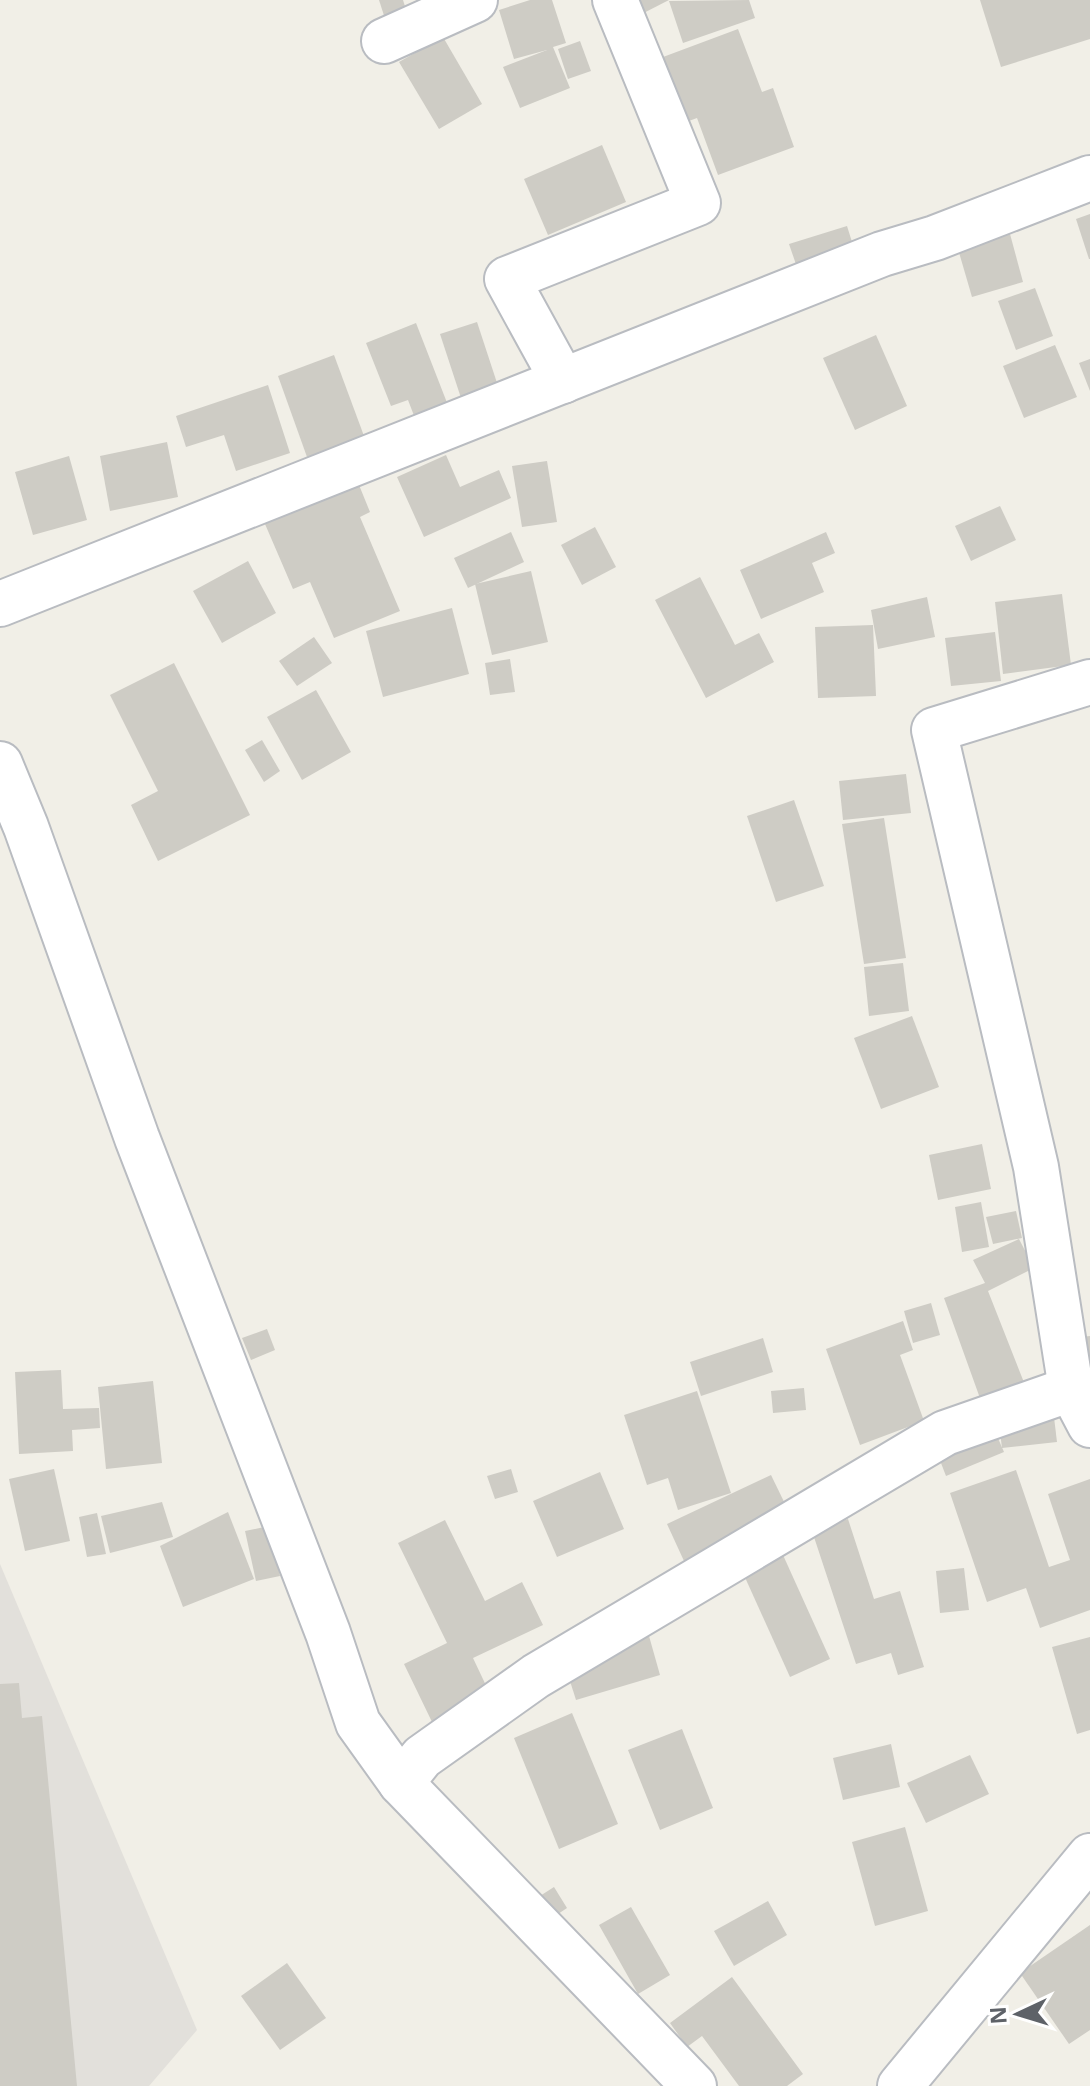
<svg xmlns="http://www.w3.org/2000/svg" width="1090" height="2086" viewBox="0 0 1090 2086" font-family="'Noto Sans',sans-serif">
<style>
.industrial{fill:#e2e0db}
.building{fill:#ceccc5}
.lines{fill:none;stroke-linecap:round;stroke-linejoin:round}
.minor-casing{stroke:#b9bcc1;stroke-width:48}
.minor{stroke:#fff;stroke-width:44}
</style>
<rect width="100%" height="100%" fill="#f1efe7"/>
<path class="industrial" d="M0 1564 197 2030 149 2086H0Z"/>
<g class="building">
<path d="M379 0H403L410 22 388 28Z"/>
<path d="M530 0H552L566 43 553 47 570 88 520 108 503 67 547 50 514 59 499 10Z"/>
<path d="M620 0H669L630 20Z"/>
<path d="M749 0 755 18 683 43 669 1Z"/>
<path d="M980 0H1090V39L1001 67Z"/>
<path d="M738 29 762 92 773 88 794 147 718 175 697 118 678 125 655 60Z"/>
<path d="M443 37 482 104 439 129 399 62Z"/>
<path d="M580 41 591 71 568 79 558 49Z"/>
<path d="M602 145 626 202 548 235 524 179Z"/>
<path d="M1090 214V259H1089L1076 219Z"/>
<path d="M847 226 856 255 799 273 789 244Z"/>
<path d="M1010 234 1023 282 972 297 958 249Z"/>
<path d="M1035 288 1053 336 1016 350 998 301Z"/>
<path d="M477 322 498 386 461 398 440 334Z"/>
<path d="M416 323 451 413 418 426 408 400 391 406 366 343Z"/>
<path d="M876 335 907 406 855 430 823 358Z"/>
<path d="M1055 345 1077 397 1024 418 1003 366Z"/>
<path d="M334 355 364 436 307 457 278 376Z"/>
<path d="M1090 359V391L1079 363Z"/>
<path d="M268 385 290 453 236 471 224 435 186 447 176 416Z"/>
<path d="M167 442 178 497 110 511 100 456Z"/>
<path d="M446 455 460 487 499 470 511 498 424 537 397 477Z"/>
<path d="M69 456 87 520 33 535 15 472Z"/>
<path d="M547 461 557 522 522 527 512 466Z"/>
<path d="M359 485 370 512 360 517 400 611 334 638 310 582 293 589 265 524Z"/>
<path d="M1000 506 1016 540 971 561 955 526Z"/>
<path d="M595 527 616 567 582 585 561 545Z"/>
<path d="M511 532 524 562 468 588 454 558Z"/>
<path d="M826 532 835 553 812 563 824 592 761 619 740 570Z"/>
<path d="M248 561 276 613 222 643 193 591Z"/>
<path d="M531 571 548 642 492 655 475 584Z"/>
<path d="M700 577 735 645 759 633 774 662 706 698 655 600Z"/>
<path d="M1062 594 1071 665 1003 674 995 602Z"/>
<path d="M927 597 935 637 878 649 871 610Z"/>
<path d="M452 608 469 674 383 697 366 631Z"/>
<path d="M873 625 876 696 818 698 815 627Z"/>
<path d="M995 632 1001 681 951 686 945 638Z"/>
<path d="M314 637 332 663 297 686 279 661Z"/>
<path d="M510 659 515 692 490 695 485 663Z"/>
<path d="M174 663 250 815 158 861 131 805 158 791 110 695Z"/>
<path d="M316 690 351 752 302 780 267 717Z"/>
<path d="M262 740 280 771 264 782 245 750Z"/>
<path d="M906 774 911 813 843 820 839 781Z"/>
<path d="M794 800 824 886 776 902 747 816Z"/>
<path d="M884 818 906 958 864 964 842 824Z"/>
<path d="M903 963 909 1011 869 1016 864 967Z"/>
<path d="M912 1016 939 1087 881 1109 854 1038Z"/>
<path d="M982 1144 991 1189 938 1200 929 1155Z"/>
<path d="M981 1202 989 1247 962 1252 955 1207Z"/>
<path d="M1016 1211 1022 1238 993 1244 986 1217Z"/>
<path d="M1019 1239 1034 1268 988 1291 1025 1385 981 1401 944 1298 985 1283 973 1260Z"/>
<path d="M931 1303 940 1335 913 1343 904 1311Z"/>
<path d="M903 1321 913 1350 900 1355 924 1421 860 1445 826 1349Z"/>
<path d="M267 1329 275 1350 251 1360 242 1338Z"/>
<path d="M1090 1336V1359H1085L1081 1337Z"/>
<path d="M763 1338 773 1372 701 1396 690 1362Z"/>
<path d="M61 1370 63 1409 99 1408 100 1428 72 1430 73 1451 19 1454 15 1372Z"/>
<path d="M153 1381 162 1463 106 1469 98 1387Z"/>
<path d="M804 1388 806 1410 773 1413 771 1391Z"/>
<path d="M697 1391 731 1493 678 1510 668 1478 647 1485 624 1415Z"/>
<path d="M1053 1409 1057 1442 1002 1448 998 1416Z"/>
<path d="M993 1427 1004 1452 946 1476 936 1450Z"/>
<path d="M54 1469 70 1541 25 1551 9 1479Z"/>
<path d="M511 1469 518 1492 495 1499 487 1476Z"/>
<path d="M1016 1470 1049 1567 1070 1560 1048 1494 1090 1479V1610L1040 1628 1026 1588 987 1602 950 1493Z"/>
<path d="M600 1472 624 1529 557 1557 533 1501Z"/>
<path d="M771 1475 789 1512 684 1561 667 1524Z"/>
<path d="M162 1502 173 1537 110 1553 101 1516Z"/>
<path d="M228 1512 254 1579 183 1607 160 1546Z"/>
<path d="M97 1513 106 1554 87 1557 79 1517Z"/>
<path d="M848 1519 874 1599 900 1591 924 1667 898 1675 891 1653 856 1664 812 1531Z"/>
<path d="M445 1520 485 1601 522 1582 543 1625 473 1658 491 1696 433 1724 404 1664 447 1643 398 1543Z"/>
<path d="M269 1526 280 1576 256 1581 245 1531Z"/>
<path d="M783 1555 830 1659 790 1677 743 1573Z"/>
<path d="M964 1568 969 1610 940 1613 936 1571Z"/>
<path d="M649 1636 660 1675 576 1700 564 1662Z"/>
<path d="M1090 1637V1730L1077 1734 1052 1647Z"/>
<path d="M19 1683 22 1718 42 1716 77 2086H0V1684Z"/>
<path d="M572 1713 618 1824 559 1849 514 1738Z"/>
<path d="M682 1729 713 1808 660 1830 628 1750Z"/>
<path d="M891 1744 900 1787 843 1800 833 1758Z"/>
<path d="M970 1755 989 1794 926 1823 907 1783Z"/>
<path d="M905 1827 928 1911 875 1926 852 1842Z"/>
<path d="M554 1887 567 1908 543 1924 529 1903Z"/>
<path d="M768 1901 787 1935 734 1966 714 1931Z"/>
<path d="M631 1907 670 1975 638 1994 599 1925Z"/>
<path d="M1090 1925V2030L1069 2044 1020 1973Z"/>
<path d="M287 1963 326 2018 280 2050 241 1996Z"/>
<path d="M732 1977 803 2074 787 2086H739L702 2036 687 2047 670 2023Z"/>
</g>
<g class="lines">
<g class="minor-casing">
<g id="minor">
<path d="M384 41 475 0"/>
<path d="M563 381 507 279 698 203 615 0"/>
<path d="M0 604 882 254 935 238 1090 178"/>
<path d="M0 764 26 827 137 1138 328 1633 358 1723 401 1783 694 2086"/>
<path d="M1071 1389 1036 1167 934 730 1090 682"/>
<path d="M401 1783 422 1757 536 1676 945 1433 1071 1389 1090 1425"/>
<path d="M900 2086 1090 1856"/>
</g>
</g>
<use href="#minor" class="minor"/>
</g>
<g transform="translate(1018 2014) rotate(266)" stroke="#ffffff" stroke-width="6" paint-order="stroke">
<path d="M0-6L14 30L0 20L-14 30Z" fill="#5e6268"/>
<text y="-12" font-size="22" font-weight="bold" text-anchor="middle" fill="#5e6268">N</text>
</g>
</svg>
